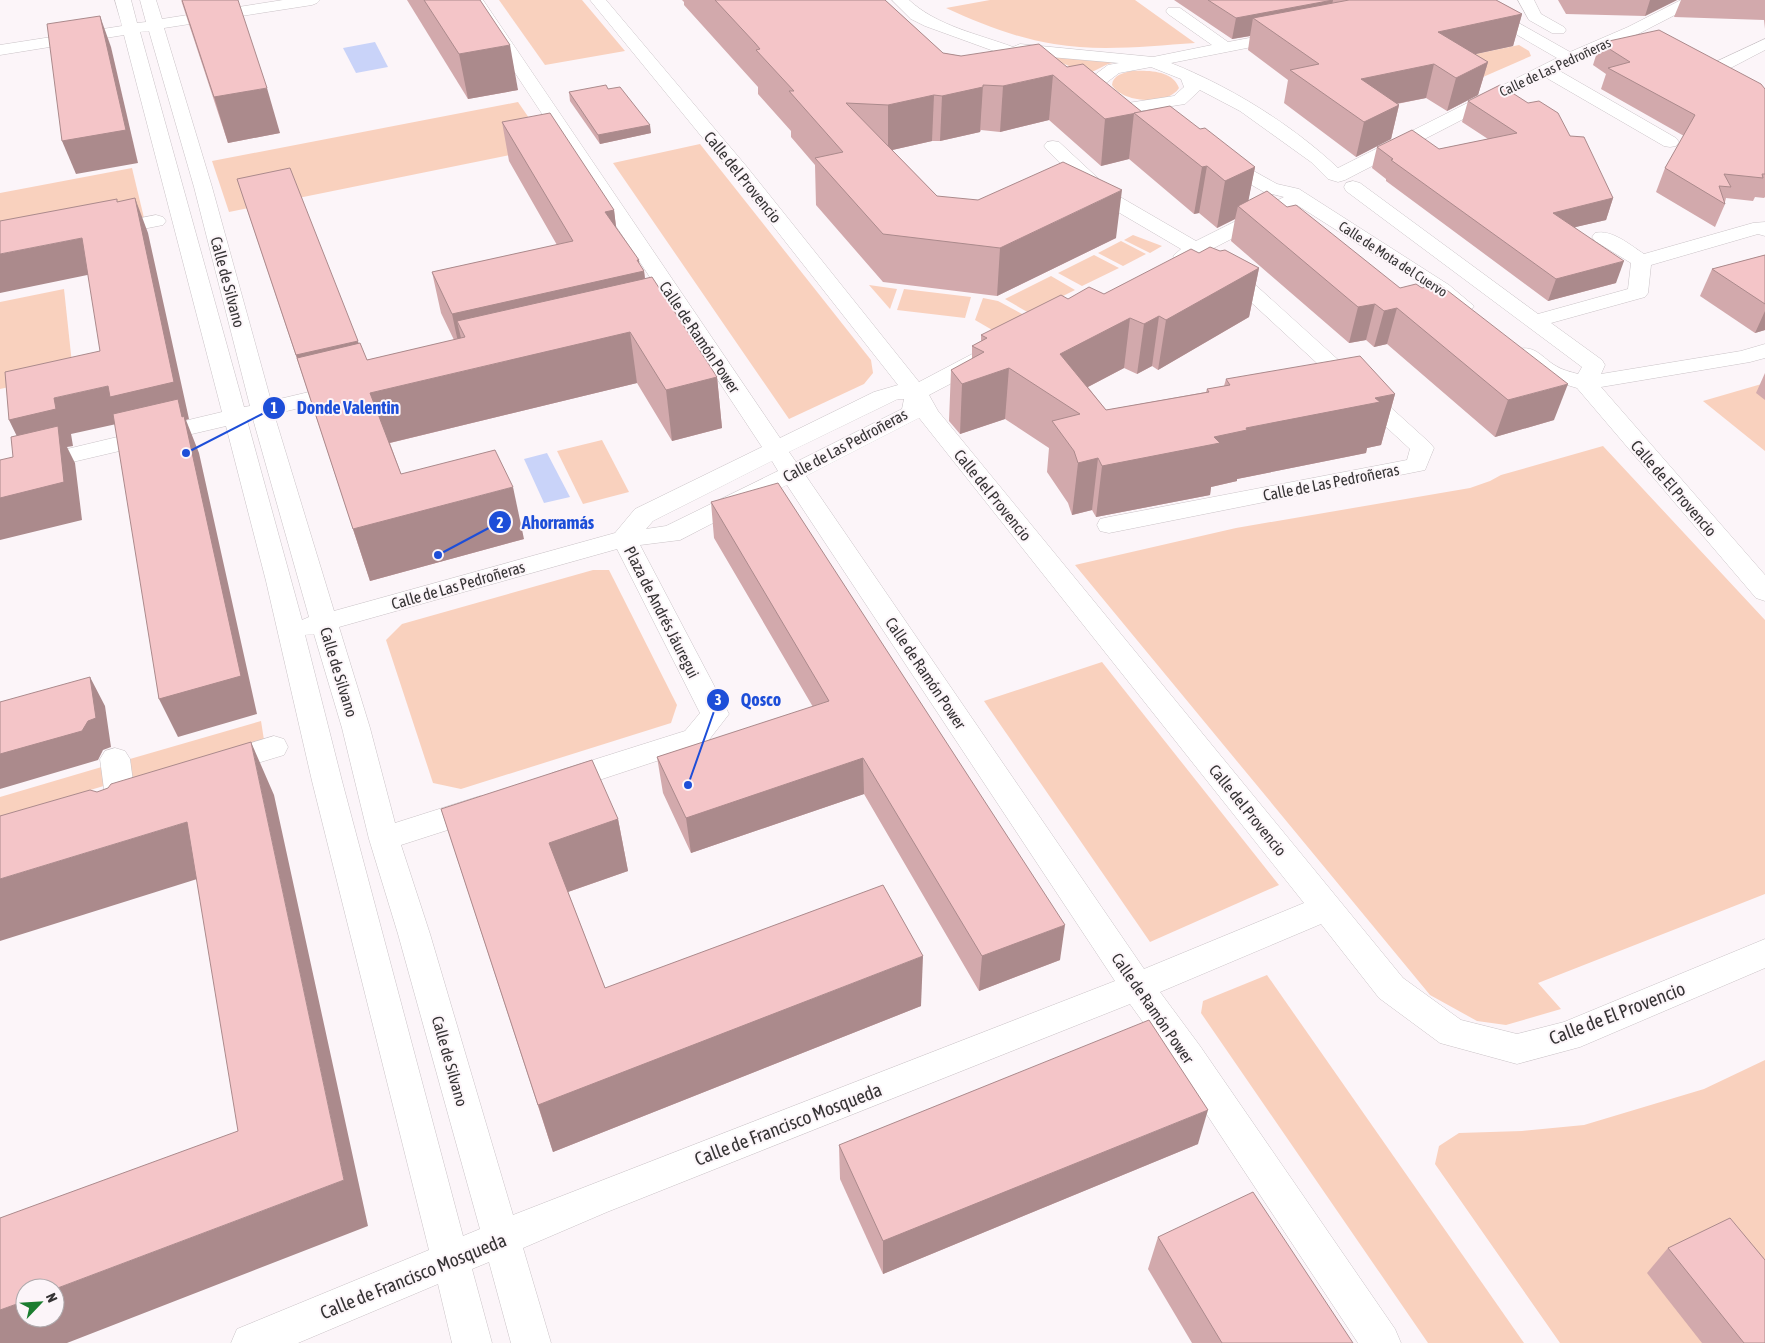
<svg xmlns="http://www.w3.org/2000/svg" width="1765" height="1343" viewBox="0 0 1765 1343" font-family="'Asap Condensed',sans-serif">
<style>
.green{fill:#f9d1be}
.water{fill:#c9d3f9}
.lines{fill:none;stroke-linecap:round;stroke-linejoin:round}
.minor-casing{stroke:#cac3c7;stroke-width:1}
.minor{fill:#fff;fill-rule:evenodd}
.wall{fill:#d2a9ac}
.shaded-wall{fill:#ab8a8c}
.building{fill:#f4c5c8;stroke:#ab8a8c}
.labels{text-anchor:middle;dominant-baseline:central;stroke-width:4;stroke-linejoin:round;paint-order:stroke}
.far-street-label{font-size:14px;fill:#363435;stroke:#fcf5f9}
.street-label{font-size:16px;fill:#363435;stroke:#fcf5f9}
.near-street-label{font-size:19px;fill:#363435;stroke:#fcf5f9}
.leader{fill:none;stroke:#1d4ed8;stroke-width:2}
.callout-dot{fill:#1d4ed8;stroke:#fcf5f9;stroke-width:2}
.mark-label{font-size:15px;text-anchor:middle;font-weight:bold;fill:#fff}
.callout-label{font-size:18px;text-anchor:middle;font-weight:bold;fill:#1d4ed8;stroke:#fcf5f9;stroke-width:4;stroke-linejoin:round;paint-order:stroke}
</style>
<rect width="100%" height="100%" fill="#fcf5f9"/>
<g class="green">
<path d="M499 0H582L625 51 545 65Z"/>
<path d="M990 0H1135L1195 43C1149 46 1100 52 1054 44 1016 38 981 24 946 8Z"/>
<path d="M1519 45 1529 51 1531 56 1483 77 1452 59Z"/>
<path d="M1043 55 1118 62 1108 64 1088 74Z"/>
<path d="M1131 71C1147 70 1173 70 1179 88 1168 106 1122 103 1112 85 1113 75 1123 73 1131 71Z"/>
<path d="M518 102 549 147 229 212 212 161Z"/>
<path d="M700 144 871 360 873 373 864 384 789 419 613 163Z"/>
<path d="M132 168 144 218 0 246V193Z"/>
<path d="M1133 235 1162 246 1150 253 1124 240Z"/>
<path d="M1121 241 1146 254 1123 266 1098 253Z"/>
<path d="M1094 255 1119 268 1082 286 1058 273Z"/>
<path d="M1051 276 1075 290 1029 313 1005 299Z"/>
<path d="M869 285 897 289 890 309Z"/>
<path d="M64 289 73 373 0 389V302Z"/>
<path d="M904 289 971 297 965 318 897 310Z"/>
<path d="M983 298 998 301 1024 315 994 331 975 320Z"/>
<path d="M1765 383V451L1703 401Z"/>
<path d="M602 440 629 492 583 504 557 451Z"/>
<path d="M1603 446 1765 620V894L1538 983 1561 1009 1506 1025 1477 1021 1430 995 1075 565 1236 528 1470 488 1490 481 1501 475Z"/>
<path d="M593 570H609L677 705 671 723 461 789 433 783 386 640 402 624Z"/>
<path d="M1102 662 1279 885 1150 942 984 701Z"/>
<path d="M261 721 264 740 126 780 123 761Z"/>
<path d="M105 766 107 785 0 817V797Z"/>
<path d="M1267 975 1524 1343H1428L1201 1013 1203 1001Z"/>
<path d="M1765 1060V1343H1560L1435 1164 1439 1146 1459 1133 1522 1131 1584 1125 1704 1089Z"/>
</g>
<g class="water">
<path d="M375 42 388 67 356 73 343 48Z"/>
<path d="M547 453 570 497 544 503 524 459Z"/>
</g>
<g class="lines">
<g class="minor-casing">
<g id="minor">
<path d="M115 0H131L137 23 146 22 140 0H156L162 19 283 0H320L317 3 312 5 164 28 212 187 271 401 347 383 355 385 358 390 355 395 274 414 334 611 615 533 635 509 762 447 467 0H483L780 438 874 392 898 385 733 175 590 0H606L747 167 919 382 976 352 984 350 992 352 995 357 992 362 929 395 938 411 1403 978 1461 1020 1517 1034 1564 1022 1765 939V968L1580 1047 1517 1064 1440 1043 1379 998 1321 924 1160 992 1200 1046 1395 1329 1401 1343H1358L1176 1068 1130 1004 607 1212 523 1248 551 1343H511L489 1262 472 1269 492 1343H452L438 1284 298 1343H231L237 1329 429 1250 312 781 266 581 226 426 0 479V465L222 412 124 35 0 55V45L122 26ZM149 31 194 187 250 406 244 407 140 32ZM898 399H904L902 409 796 462 789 452ZM919 418 920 419 1304 903 1144 969 806 476ZM253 419 309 617 302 620 247 420ZM772 461 778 471 666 526 646 529 653 521ZM787 485 1115 981 513 1215 430 934 401 845 491 816 495 808 491 800 480 796 395 823 370 728 339 627 617 549 700 713 685 731 552 773 547 781 552 789 562 792 572 789 705 745 729 714 640 545 680 540ZM314 634 342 728 369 839 398 934 480 1229 463 1236 342 781 305 635Z"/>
<path d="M892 0H909C937 26 978 34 1013 47L1020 44 1153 57 1212 45 1168 14 1166 11 1168 8H1180L1228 42 1286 31 1292 33 1294 36 1292 39 1171 63C1231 87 1291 124 1338 168L1557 58 1462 3 1459 0H1478L1570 52 1628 27 1681 0H1701L1698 3 1640 33 1558 70 1676 138 1679 142 1676 146 1670 147 1664 146 1545 77 1345 180 1338 182 1328 179 1311 162 1240 111 1200 90 1185 104 1127 113 1121 112 1118 108 1121 104 1174 96 1184 87 1181 79 1151 67 1119 73 1097 90H1085L1082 86 1085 82 1108 65 1119 63 1039 56 1047 58 1049 62 1047 66H1035L925 26 911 19Z"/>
<path d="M1518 0H1534L1541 14 1564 27 1566 30 1564 33H1552L1529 20Z"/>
<path d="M1765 39V50L1719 74H1707L1705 70 1707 66Z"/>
<path d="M1053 141 1059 142 1115 194 1196 241 1284 197 1264 192 1213 163 1210 159 1213 155 1219 153 1225 155 1277 184 1299 189 1449 285 1474 306 1471 310 1464 312 1457 310 1435 293 1297 205 1210 250 1229 261 1430 443 1434 448 1425 470 1109 533 1100 531 1097 525 1100 519 1109 517 1407 460 1410 449 1215 269 1195 258 1183 262 1176 260 1173 256 1181 249 1101 202 1047 150 1044 146 1047 142Z"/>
<path d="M1353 181 1360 183 1538 314 1628 289 1631 263 1595 241 1592 237 1595 233C1612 229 1630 245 1644 254L1753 223 1765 222V236L1758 234 1651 265 1648 293 1645 297 1551 323 1602 360 1605 365 1601 374 1741 351 1765 344V358L1750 362 1601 387 1765 575V601L1756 598 1577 388 1541 377 1515 354 1518 349C1536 345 1542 358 1556 366 1562 370 1571 372 1578 374L1582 367 1346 191 1344 187 1346 183Z"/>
<path d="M156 215 163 217 166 221 163 225 107 236 100 234 97 230 100 226Z"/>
<path d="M274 736 284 739 288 747 284 755 221 774 211 771 206 763 211 755Z"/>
<path d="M115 748 125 751 130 759 138 819 134 827 123 831 112 827 108 819 100 759 105 751Z"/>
</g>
</g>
<use href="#minor" class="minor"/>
</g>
<g class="wall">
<path d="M181 0 280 133 228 143Z"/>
<path d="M407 0H480L518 90 468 99Z"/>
<path d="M682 0H885L943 53 961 56 1067 67 1142 112 1200 129 1255 167 1248 201 1554 420 1495 437 1387 344 1374 347 1366 340 1349 343 1231 241 1235 219 1217 228 1199 213 1194 214 1129 159 1101 166 1049 120 1000 132 981 130 980 132 940 141H932L892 150 937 196 1116 238 997 296 883 282 816 205 815 165 791 137V131L758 94V87L684 5V2Z"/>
<path d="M1174 0H1496L1522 14 1513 46 1475 54 1488 62 1478 95 1447 111 1426 98 1397 104 1399 105 1391 139 1356 157 1284 103 1288 80 1248 50 1250 36 1232 39Z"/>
<path d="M1558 0H1677L1645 16 1566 14Z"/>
<path d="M1681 0H1765V29L1764 20 1674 17Z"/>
<path d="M1600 43 1765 89V197L1764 198 1755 197 1753 201 1726 198 1725 202V204L1715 227 1656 192 1665 168 1684 136 1601 89 1606 74 1593 65Z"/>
<path d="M608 89 651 133 600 144 570 101 569 92Z"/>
<path d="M1468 101 1570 136 1613 198 1606 220 1575 227 1616 283 1548 301 1386 181V179L1372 168 1377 147 1439 149 1488 139 1462 122Z"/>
<path d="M502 122 614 210 616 228 644 271 645 279 717 377 722 428 672 441 637 383 390 443 401 474 524 539 370 581 308 392 237 179 367 360 454 340 441 313 432 272 557 245 509 161Z"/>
<path d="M1199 253 1259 268 1249 317 1158 370 1152 366 1137 374 1124 368 1088 387 1106 410 1206 392 1207 389 1224 386 1226 379 1395 394 1381 445 1367 448 1366 453 1237 479V481L1211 487 1210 495 1096 517 1092 510 1072 515 1068 503 1047 472 1049 448 1005 419 960 434 949 421 951 370 972 359V346L981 341V335L1068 299 1104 294Z"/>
<path d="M1765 255V330L1755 333 1700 296 1712 269Z"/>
<path d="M1765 373V400L1756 393Z"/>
<path d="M711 502 1060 960 979 991 864 794 691 853 663 793 657 757 813 707 714 538Z"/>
<path d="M441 809 618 819 628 871 568 892 605 988 921 1006 553 1152Z"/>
<path d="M1198 1144 883 1274 840 1179 839 1145Z"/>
<path d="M1158 1237 1353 1343H1192L1148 1269Z"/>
<path d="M1668 1248 1765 1343H1702L1647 1273Z"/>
</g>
<g class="shaded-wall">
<path d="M1333 0 1329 21 1253 18 1250 36 1232 39 1236 18Z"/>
<path d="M1650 0H1677L1645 16Z"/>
<path d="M1522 14 1513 46 1430 64 1438 32Z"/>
<path d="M100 16 111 47 138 163 76 174 62 141Z"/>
<path d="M510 45 518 90 468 99 459 54Z"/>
<path d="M1488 62 1478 95 1447 111 1456 78Z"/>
<path d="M1434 64 1426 98 1353 112 1361 79Z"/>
<path d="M1053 75 1049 120 1000 132 1003 86Z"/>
<path d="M983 85 980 132 940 141 942 96Z"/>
<path d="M267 88 280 133 228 143 214 97Z"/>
<path d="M934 95 932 141 888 151V105Z"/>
<path d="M1399 105 1391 139 1356 157 1364 122Z"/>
<path d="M1134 113 1129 159 1101 166 1105 119Z"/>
<path d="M650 125 651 133 600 144 598 135Z"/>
<path d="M1207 166 1199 213 1194 214 1202 167Z"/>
<path d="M1255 167 1246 213 1238 206 1235 219 1217 228 1225 181Z"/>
<path d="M1122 190 1116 238 997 296 1000 248Z"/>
<path d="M135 198 148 233 189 419 186 420 199 453 257 714 178 737 159 699 121 423 71 434 73 446 67 447 75 463 82 520 0 540V498L27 457 9 420 54 398 108 386Z"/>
<path d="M1613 198 1606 220 1546 234 1553 213Z"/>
<path d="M614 210 619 250 605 212Z"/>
<path d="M82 238 97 273 0 293V254Z"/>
<path d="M639 260 640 272 644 271 649 312 457 321 465 355 461 356 452 314Z"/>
<path d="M1624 261 1616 283 1548 301 1556 279Z"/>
<path d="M1259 268 1249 317 1158 370 1166 320Z"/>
<path d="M1375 304 1366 340 1349 343 1358 307Z"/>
<path d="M1397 308 1387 344 1374 347 1384 311Z"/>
<path d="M1765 311V330L1755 333Z"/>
<path d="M1159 316 1152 366 1137 374 1144 324Z"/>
<path d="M1130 318 1124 368 1061 401 1060 354Z"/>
<path d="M630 332 637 383 385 444 370 393Z"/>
<path d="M358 341 368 378 297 358 308 392 296 355Z"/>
<path d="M1009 368 1005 419 960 434 962 384Z"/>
<path d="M717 377 722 428 672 441 666 390Z"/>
<path d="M1568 384 1554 420 1495 437 1508 400Z"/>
<path d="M1395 394 1381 445 1367 448 1366 453 1237 479V481L1211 487 1210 495 1096 517 1102 466 1246 428 1375 398Z"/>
<path d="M1098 458 1092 510 1072 515 1078 463Z"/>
<path d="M513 487 524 539 370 581 353 529Z"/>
<path d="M90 677 105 706 111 747 103 750 98 760 0 789V754Z"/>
<path d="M251 742 274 795 368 1226 67 1343H0V1310L25 1301V1318H55V1289L344 1180Z"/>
<path d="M863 758 864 794 691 853 686 818Z"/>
<path d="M618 819 628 871 562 894 549 843Z"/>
<path d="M187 822 213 874 0 941V879Z"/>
<path d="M1065 925 1060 960 979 991 982 956Z"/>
<path d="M923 956 921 1006 553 1152 538 1105Z"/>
<path d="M1208 1110 1198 1144 883 1274V1241Z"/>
</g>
<g class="building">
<path d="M182 0H238L267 88 214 97Z"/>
<path d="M424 0H480L510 45 459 54Z"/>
<path d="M715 0H885L943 53 961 56 1039 44 1067 67 1083 64 1142 112 1105 119 1053 75 1003 86 983 85V87L942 96 934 95 888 105 846 103 937 196 978 200 1063 162 1122 190 1000 248 883 234 815 158 843 152 789 91H794L756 50 760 49 755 43Z"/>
<path d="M1208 0H1333L1236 18Z"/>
<path d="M1349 0H1496L1522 14 1438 32 1488 62 1456 78 1434 64 1361 79 1399 105 1364 122 1290 70 1319 64 1253 18Z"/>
<path d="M100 16 126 130 62 141 47 24Z"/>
<path d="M1659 30 1761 84 1765 89V174H1762L1763 178 1724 174 1731 187 1719 186 1725 204 1665 168 1695 115 1608 68 1630 62 1600 43Z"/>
<path d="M606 85 608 89 620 87 650 125 598 135 569 92Z"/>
<path d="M1500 85 1528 103 1539 101 1558 113 1570 136 1584 137 1613 198 1553 213 1624 261 1556 279 1391 160 1393 159 1377 147 1412 130 1439 149 1517 133 1468 101Z"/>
<path d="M1170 106 1200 129 1205 128 1255 167 1225 181 1207 166 1202 167 1134 113Z"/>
<path d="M550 113 614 210 605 212 639 260H637L644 271 452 314 432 272 573 241 502 122Z"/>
<path d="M290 168 358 341 296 355 237 179Z"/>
<path d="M1267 191 1287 207 1296 205 1400 288 1416 284 1422 288 1439 284 1568 384 1508 400 1397 308 1384 311 1375 304 1358 307 1238 206Z"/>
<path d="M135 198 174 382 110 397 108 386 54 398 56 409 9 420 5 372 100 351 82 238 0 254V221L117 199V202Z"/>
<path d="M1210 247 1220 251 1225 250 1259 268 1166 320 1159 316 1144 324 1130 318 1060 354 1106 410 1209 392 1207 389 1230 385 1226 379 1360 356 1395 394 1375 398 1380 402 1246 428 1247 430 1214 437 1220 443 1102 466 1098 458 1078 463 1074 451 1052 421 1080 414 1009 368 962 384 951 370 984 352 972 346 987 338 981 335 1061 295 1068 299 1089 287 1104 294 1191 249 1199 253Z"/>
<path d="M1765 255V304L1712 269Z"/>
<path d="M652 277 717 377 666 390 630 332 370 393 401 474 495 450 513 487 353 529 297 358 360 343 367 360 465 337 457 321Z"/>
<path d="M178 399 182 417 184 416 241 676 159 699 113 414Z"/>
<path d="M58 426 64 482 0 498V460L13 457 11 437Z"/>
<path d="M778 483 1065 925 982 956 863 758 686 818 657 757 829 701 711 502Z"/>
<path d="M90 677 96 718 88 721 82 731 0 754V702Z"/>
<path d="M251 742 344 1180 55 1289V1288H25V1301L0 1310V1218L238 1131 187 822 0 879V816L90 790 97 792 108 788 111 784Z"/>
<path d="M592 760 618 819 549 843 605 988 883 885 923 956 538 1105 441 809Z"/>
<path d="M1149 1020 1208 1110 883 1241 839 1145Z"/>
<path d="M1253 1192 1353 1343H1222L1158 1237Z"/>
<path d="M1730 1218 1765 1260V1343H1744L1668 1248Z"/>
</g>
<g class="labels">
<g class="far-street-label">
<text transform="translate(1555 67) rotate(-25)">Calle de Las Pedroñeras</text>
<text transform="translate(1393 259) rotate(33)">Calle de Mota del Cuervo</text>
</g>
<g class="street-label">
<text transform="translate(743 177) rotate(51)">Calle del Provencio</text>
<text transform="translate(228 282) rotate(75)">Calle de Silvano</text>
<text transform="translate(700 337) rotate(56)">Calle de Ramón Power</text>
<text transform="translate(845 445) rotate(-28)">Calle de Las Pedroñeras</text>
<text transform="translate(1331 482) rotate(-11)">Calle de Las Pedroñeras</text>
<text transform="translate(1674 488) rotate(49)">Calle de El Provencio</text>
<text transform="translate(993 495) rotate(51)">Calle del Provencio</text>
<text transform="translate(458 585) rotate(-16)">Calle de Las Pedroñeras</text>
<text transform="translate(662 612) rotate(63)">Plaza de Andrés Jáuregui</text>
<text transform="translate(339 672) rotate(73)">Calle de Silvano</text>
<text transform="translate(926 673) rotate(56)">Calle de Ramón Power</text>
<text transform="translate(1248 810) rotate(51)">Calle del Provencio</text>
<text transform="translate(1153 1008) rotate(55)">Calle de Ramón Power</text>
<text transform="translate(450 1061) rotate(74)">Calle de Silvano</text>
</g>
<g class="near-street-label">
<text transform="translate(1617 1013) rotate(-21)">Calle de El Provencio</text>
<text transform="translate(788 1124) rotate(-21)">Calle de Francisco Mosqueda</text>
<text transform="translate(413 1276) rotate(-22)">Calle de Francisco Mosqueda</text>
</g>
</g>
<path class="leader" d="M186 453L274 408M438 555L500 522M688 785L718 700"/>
<g class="callout-dot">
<circle cx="186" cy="453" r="5"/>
<circle cx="438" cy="555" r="5"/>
<circle cx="688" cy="785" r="5"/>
<circle cx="274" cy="408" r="12"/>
<circle cx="500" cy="522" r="12"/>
<circle cx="718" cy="700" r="12"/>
</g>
<g class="mark-label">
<text x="274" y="413">1</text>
<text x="500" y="528">2</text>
<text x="718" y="705">3</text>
</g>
<g class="callout-label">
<text x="348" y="414">Donde Valentin</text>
<text x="558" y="529">Ahorramás</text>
<text x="761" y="706">Qosco</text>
</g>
<g transform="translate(40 1303) rotate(65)"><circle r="24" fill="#fcf5f9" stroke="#ada8ab"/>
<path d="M0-4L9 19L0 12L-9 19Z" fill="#1b7d2f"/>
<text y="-8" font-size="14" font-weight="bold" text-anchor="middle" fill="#363435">N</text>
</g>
</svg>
